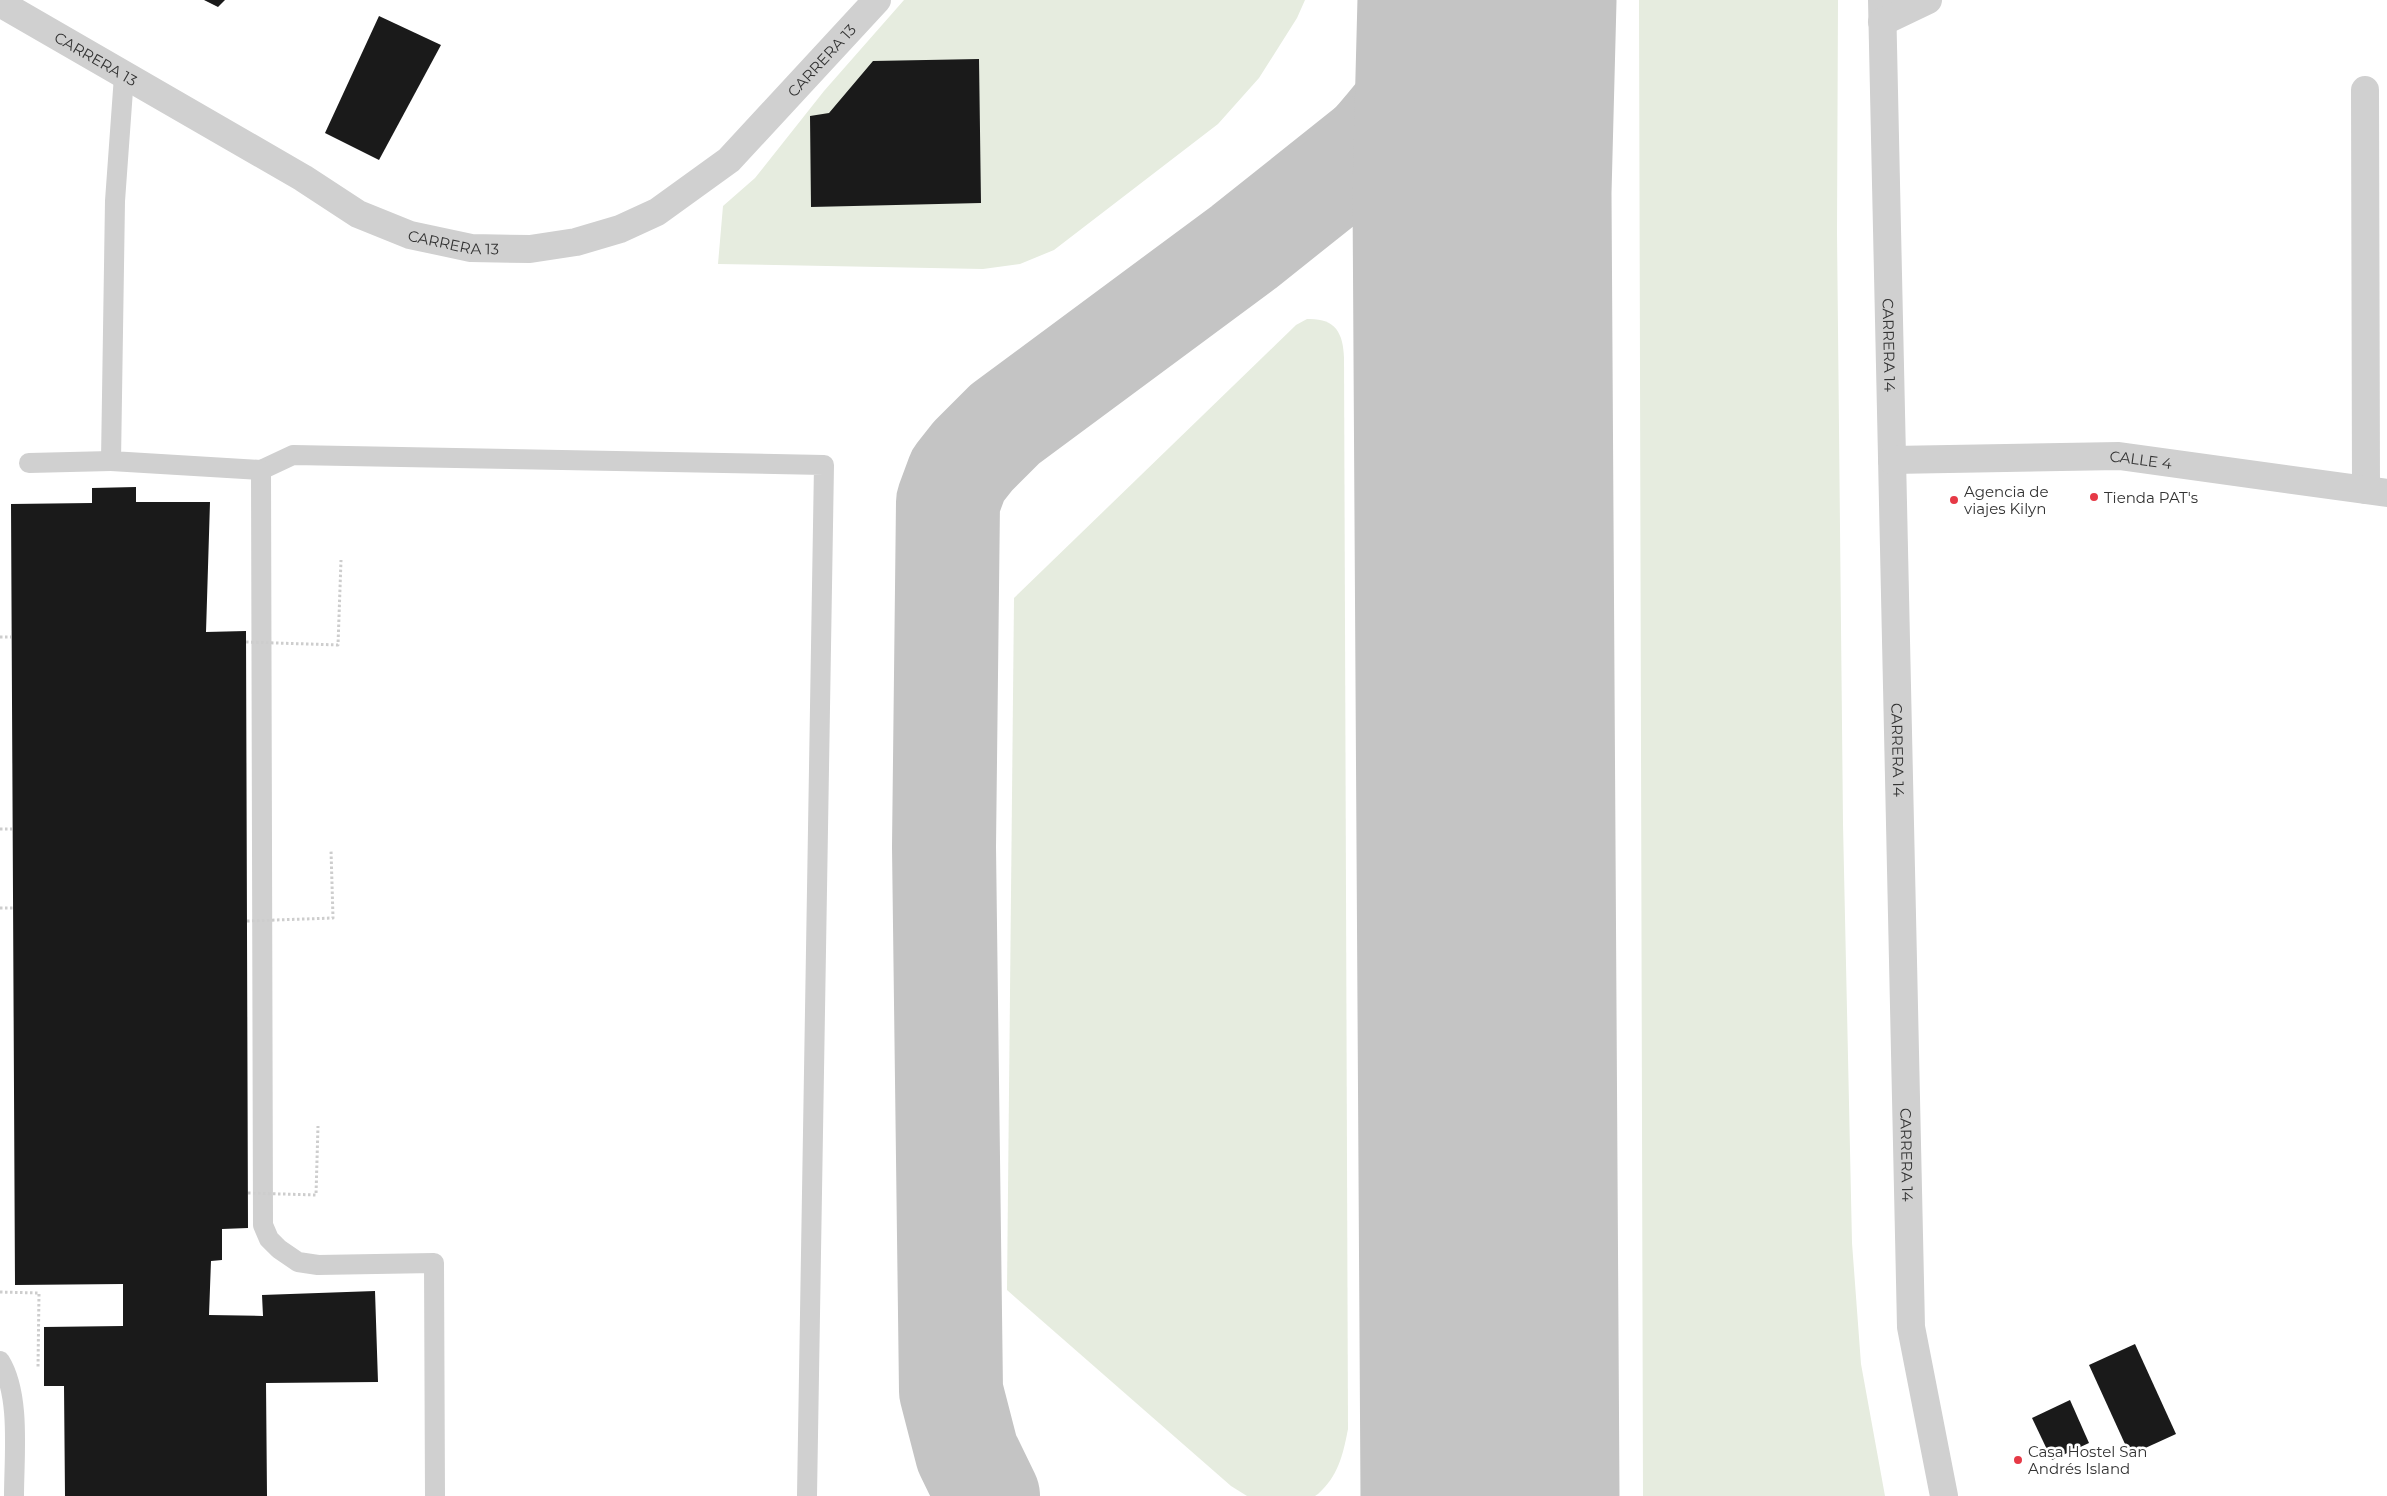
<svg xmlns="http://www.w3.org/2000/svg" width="2387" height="1496" viewBox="0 0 2387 1496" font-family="Montserrat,sans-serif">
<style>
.green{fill:#e6ecdf}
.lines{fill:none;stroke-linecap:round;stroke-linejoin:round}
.taxiway{stroke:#c4c4c4;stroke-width:104}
.runway{stroke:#c4c4c4;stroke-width:259}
.building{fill:#1a1a1a}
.path{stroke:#cdcdcd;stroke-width:3;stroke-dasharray:2.5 2.5;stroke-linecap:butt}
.service{stroke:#d0d0d0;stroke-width:20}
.minor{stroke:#d0d0d0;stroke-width:28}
.path-bridge{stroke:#cdcdcd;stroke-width:3;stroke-dasharray:2.5 2.5;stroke-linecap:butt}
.poi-dot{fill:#e63946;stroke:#fff;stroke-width:2}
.labels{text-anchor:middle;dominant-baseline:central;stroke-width:5;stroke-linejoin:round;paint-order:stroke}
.street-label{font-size:15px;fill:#333;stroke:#fff}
.poi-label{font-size:15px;fill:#333;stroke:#fff;text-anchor:start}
</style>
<rect width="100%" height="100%" fill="#fff"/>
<g class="green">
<path d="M904 0H1305L1297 18 1259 78 1218 124 1054 250 1020 264 983 269 718 264 723 206 755 178 824 91Z"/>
<path d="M1639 0H1838L1837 232 1843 824 1852 1243 1861 1364 1885 1496H1643Z"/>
<path d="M1307 319C1335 318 1343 332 1344 358L1348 1429C1343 1455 1338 1476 1318 1494L1315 1496H1247L1231 1486 1007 1290 1014 598 1296 325Z"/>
</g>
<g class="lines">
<g class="taxiway">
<path d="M1372 145C1413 98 1443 59 1465 0"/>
<path d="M988 1496 967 1453 951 1391 944 847 948 502 958 475 973 456 1005 424 1244 247 1372 145 1399 141 1424 144 1445 151 1463 167 1482 192"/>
<path d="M1455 1496 1490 1445"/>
</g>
<path class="runway" d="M1487 0 1482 192 1490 1496"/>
</g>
<g class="building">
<path d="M204 0H225L218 7Z"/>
<path d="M379 16 441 45 379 160 325 133Z"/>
<path d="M979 59 981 203 811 207 810 116 829 113 873 61Z"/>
<path d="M136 487V502H210L206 632 246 631 248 1228 222 1229V1260L211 1261 209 1315 263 1316 262 1295 375 1291 378 1382 266 1383 267 1496H65L64 1386H44V1327L123 1326V1284L15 1285 11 504 92 503V488Z"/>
<path d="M2135 1344 2176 1434 2130 1455 2089 1365Z"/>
<path d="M2070 1400 2089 1443 2052 1460 2032 1418Z"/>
</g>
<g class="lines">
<g class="path">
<path d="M0 637H11"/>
<path d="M0 829H12"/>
<path d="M0 908H13"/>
<path d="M0 1292 39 1293 38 1368"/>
</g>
<g class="service">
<path d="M124 76 115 201 111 461 261 470 293 455 824 465 807 1496"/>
<path d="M29 463 111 461"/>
<path d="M261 470 263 1225 269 1239 279 1249 298 1262 318 1265 434 1263 435 1496"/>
<path d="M0 1361C21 1395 14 1456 14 1496"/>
</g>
<g class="minor">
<path id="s1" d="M1882 0 1911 1327 1944 1496"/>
<path id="s2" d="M0 3 303 178 358 214 410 235 471 248 530 249 576 242 620 229 657 212 729 160 877 0"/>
<path d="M1882 22 1928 0"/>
<path d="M2365 90 2366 490"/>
<path id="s3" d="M1892 460 2119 456 2387 493"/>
</g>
<g class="path-bridge">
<path d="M246 642 338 645 341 560"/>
<path d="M247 921 333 918 331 850"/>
<path d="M248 1193 316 1195 318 1126"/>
</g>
</g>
<g class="poi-dot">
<circle cx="2094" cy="497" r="5"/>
<circle cx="1954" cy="500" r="5"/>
<circle cx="2018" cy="1460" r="5"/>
</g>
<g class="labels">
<g class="street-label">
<text stroke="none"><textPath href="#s2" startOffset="111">CARRERA 13</textPath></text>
<text stroke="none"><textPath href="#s2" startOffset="951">CARRERA 13</textPath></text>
<text stroke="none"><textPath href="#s2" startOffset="516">CARRERA 13</textPath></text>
<text stroke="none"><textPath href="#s1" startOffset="345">CARRERA 14</textPath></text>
<text stroke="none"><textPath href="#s3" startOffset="249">CALLE 4</textPath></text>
<text stroke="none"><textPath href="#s1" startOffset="750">CARRERA 14</textPath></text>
<text stroke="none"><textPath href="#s1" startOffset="1155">CARRERA 14</textPath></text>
</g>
<g class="poi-label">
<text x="1964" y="491">Agencia de<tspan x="1964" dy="17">viajes Kilyn</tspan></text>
<text x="2104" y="497">Tienda PAT's</text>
<text x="2028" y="1451">Casa Hostel San<tspan x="2028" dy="17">Andrés Island</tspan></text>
</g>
</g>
</svg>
